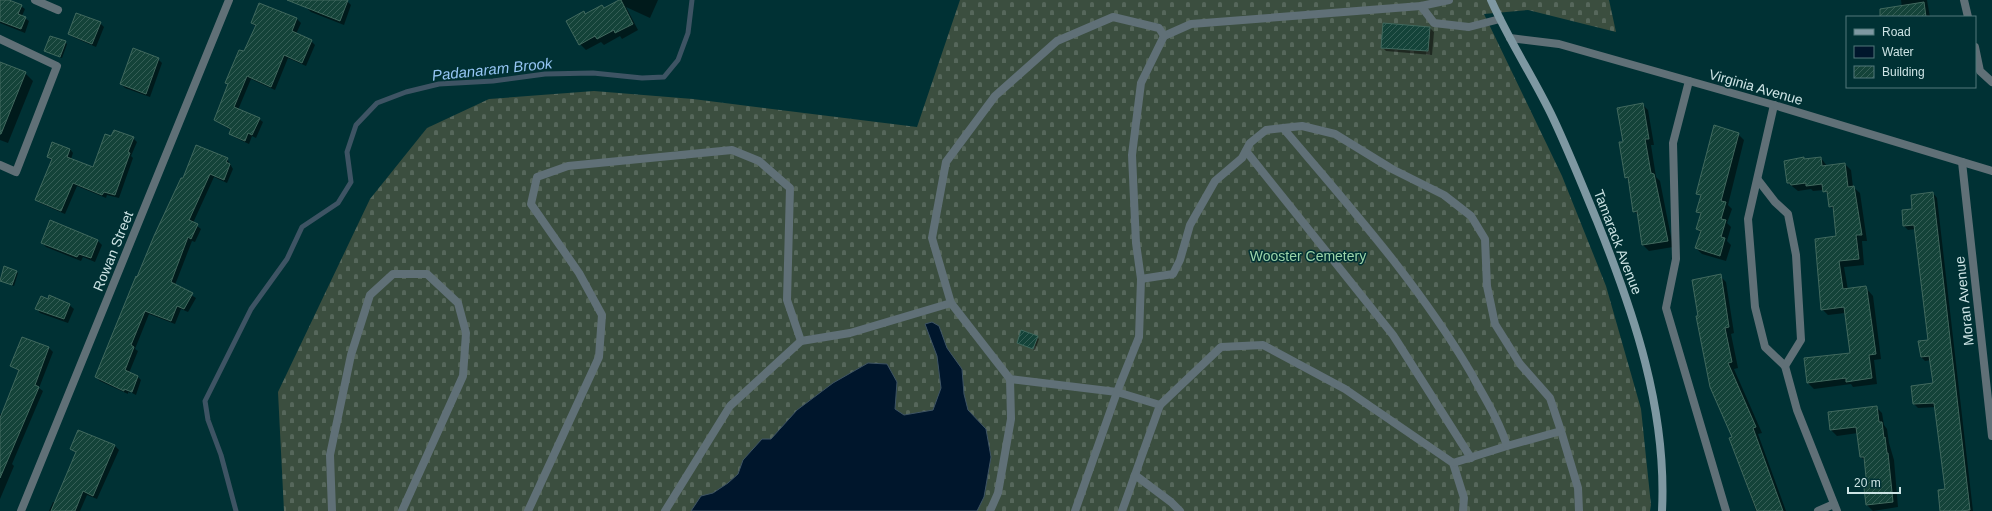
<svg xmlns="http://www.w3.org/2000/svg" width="1992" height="511" viewBox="0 0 1992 511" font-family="Arial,sans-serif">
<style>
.cemetery{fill:url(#cemetery-stones)}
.water{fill:#00162c;stroke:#3e5464}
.shadow{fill:#0007}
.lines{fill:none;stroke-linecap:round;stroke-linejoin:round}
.stream{stroke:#3e5464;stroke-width:5}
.building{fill:url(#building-hatch);stroke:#41695e}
.lane{stroke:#607077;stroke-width:8}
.street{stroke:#607077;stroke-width:8}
.secondary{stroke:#7e98a2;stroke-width:8}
.labels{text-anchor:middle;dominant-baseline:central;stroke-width:3;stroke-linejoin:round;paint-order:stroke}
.street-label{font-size:14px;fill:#cde4e5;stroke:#003134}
.park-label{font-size:14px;fill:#9cd5aa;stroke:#003134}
.water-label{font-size:15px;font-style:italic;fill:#95c5f4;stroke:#003134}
</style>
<defs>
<pattern id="cemetery-stones" width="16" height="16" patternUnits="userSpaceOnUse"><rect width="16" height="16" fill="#3b4e3f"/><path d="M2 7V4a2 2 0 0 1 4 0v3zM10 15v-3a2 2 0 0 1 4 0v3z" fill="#56675b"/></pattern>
<pattern id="building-hatch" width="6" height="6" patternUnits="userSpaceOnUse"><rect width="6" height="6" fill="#144339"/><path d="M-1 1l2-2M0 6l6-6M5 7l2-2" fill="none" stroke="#355e56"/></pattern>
</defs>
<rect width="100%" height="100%" fill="#003134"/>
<path class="cemetery" d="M960 0H1609L1616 32 1528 10 1484 14 1562 176 1606 286 1641 409 1651 505 1650 511H284L278 392 370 199 427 128 489 99 594 91 693 99 917 127Z"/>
<path class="water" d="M932 322 939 326 947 348 962 369 964 394 968 410 986 429 991 457 984 497 977 511H691L701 496 713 493 728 483 738 474 743 460 762 439H771L797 410 833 383 868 363 887 364 897 382 895 409 904 415 933 410 941 388 937 356 925 324Z"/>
<g class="shadow">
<path d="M0 0H6L21 6 25 9 22 16 29 21 25 33 0 23Z"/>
<path d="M310 0 347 1 351 5 344 25 311 12 307 8Z"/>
<path d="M620 0H658L650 18 626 7 638 30 622 39 620 36 604 45 601 42 586 50 580 44 584 12 586 15 604 9Z"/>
<path d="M1901 0H1927L1930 17H1903Z"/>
<path d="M259 4 297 19 301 23 296 34 311 41 315 45 306 66 288 58 275 90 251 79 238 110 259 119 263 122 256 138 252 136 249 144 234 137 231 133 232 131 215 120 229 85 226 83 245 52 256 27 252 23Z"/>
<path d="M100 23 104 27 96 47 73 37 69 33Z"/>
<path d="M1430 28 1434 32 1432 55 1386 51 1382 47Z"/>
<path d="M65 42 67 44 62 58 46 51Z"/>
<path d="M158 59 162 63 150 97 125 88 121 84Z"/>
<path d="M0 63 25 73 33 81 8 143 0 140Z"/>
<path d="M1642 104 1648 110 1654 145H1651L1656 177 1660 181 1673 247 1649 251 1643 245 1638 215 1634 211 1629 181 1626 177 1624 142Z"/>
<path d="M1738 134 1744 140 1728 205 1732 209 1727 223 1731 227 1727 241 1731 245 1726 261 1702 254 1696 248 1701 233 1697 229 1701 215 1697 211 1702 197 1698 193Z"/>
<path d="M133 138 137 142 131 156 133 158 119 198 107 195 106 198 77 186 65 214 40 203 36 199 52 161 48 157 70 149 73 153 71 159 93 168Z"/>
<path d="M1821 158 1827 166 1845 164 1851 170 1853 187 1860 193 1867 241H1862L1864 265 1844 267 1848 290 1865 287 1873 296 1881 359 1874 360 1877 384 1853 387 1851 384 1814 389 1808 383 1805 359 1851 353 1845 313 1828 315 1822 309 1837 237 1834 210 1830 206 1829 196 1824 190 1813 191 1811 189 1798 191 1788 183Z"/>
<path d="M227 159 233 169 227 183 214 177 193 223 201 229 195 242 192 241 175 285 196 298 188 312 181 309 175 324 149 314 135 349 138 351 129 373 138 377H136L130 393 128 392V394L100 381 96 377 182 179Z"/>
<path d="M1933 193 1937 198 1973 511H1941L1946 490 1936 407 1918 408 1914 404 1934 384 1931 360 1925 361 1921 357 1929 341 1916 229 1908 230 1904 226 1913 210Z"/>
<path d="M98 241 102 245 95 262 83 257 81 261 46 247 42 243Z"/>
<path d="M4 267 18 273 14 286 0 280Z"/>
<path d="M1720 276 1726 282 1734 333 1731 334 1738 368 1734 369 1762 433 1758 434 1786 511H1756L1730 438 1734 437 1699 316Z"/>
<path d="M48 300 67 303 74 309 68 323 40 313 37 309Z"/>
<path d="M1037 337 1039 339 1035 350 1018 343Z"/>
<path d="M23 338 49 348 53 352 39 388 43 391 12 464 14 466 0 499V414L2 415 20 372 12 366Z"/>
<path d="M138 377 141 380 136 395 132 393Z"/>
<path d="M1876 407 1882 413 1884 425 1887 429 1889 443 1894 460 1898 507 1873 511 1867 505 1868 488 1865 461 1861 457 1858 433 1837 436 1831 430Z"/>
<path d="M115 446 119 450 97 499 87 495 80 511H49L53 502 56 503 77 454 71 449Z"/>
</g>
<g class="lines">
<path class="stream" d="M236 511 221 455 208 420 205 401 251 309 287 259 302 227 338 203 351 182 347 152 356 125 377 103 406 92 439 84 493 81 545 74 593 73 642 78 664 77 678 60 688 33 692 0"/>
</g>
<g class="building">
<path d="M0 0H9L22 5 18 14 26 17 21 29 0 21Z"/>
<path d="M287 0H348L340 21Z"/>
<path d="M619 0H621L633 24 615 33 614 30 597 39 595 36 579 45 566 21 584 11 585 14 602 5 604 8Z"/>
<path d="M1924 2 1926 17H1880V9Z"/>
<path d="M259 3 297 18 292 31 312 40 302 63 284 55 271 87 247 76 234 107 260 118 252 135 248 133 245 141 229 134 231 129 214 120 228 84 225 83 239 50 244 51 256 25 251 23Z"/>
<path d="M76 13 101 22 92 44 68 34Z"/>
<path d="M1383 23 1430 27 1428 51 1381 48Z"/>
<path d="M50 36 66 41 60 57 44 51Z"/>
<path d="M133 48 159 58 146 94 120 84Z"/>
<path d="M0 62 26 72 1 134H0Z"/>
<path d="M1643 103 1649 139H1645L1651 173 1654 174 1668 241 1642 245 1637 211 1633 212 1628 177 1625 178 1619 142H1623L1617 108Z"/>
<path d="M1714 125 1739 133 1721 201 1726 202 1721 219 1726 220 1721 237 1725 238 1720 256 1695 248 1701 231 1696 229 1701 213 1696 212 1701 195 1696 194Z"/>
<path d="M114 130 134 137 128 152 130 153 115 195 104 192 102 195 73 183 61 211 35 200 52 159 47 157 52 142 70 149 67 157 93 167 105 134 111 136Z"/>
<path d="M196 145 228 158 226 162 230 164 224 180 210 174 189 220 198 224 191 239 188 237 171 282 193 293 184 309 177 306 171 321 145 311 131 345 134 347 125 370 138 376 132 392 124 389V391L95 377 136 276 137 277 154 236 181 178H183Z"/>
<path d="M1804 157V159L1821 157 1822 166 1845 163 1848 187 1854 186 1862 235H1856L1859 259 1839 261 1843 289 1866 286 1867 290 1876 354 1869 355 1872 378 1846 382V378L1807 383 1804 358 1850 353 1844 307 1821 310 1815 239 1836 236 1833 206 1829 207 1827 191 1823 192 1822 184 1806 186V183L1791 185 1790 183H1787L1784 161Z"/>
<path d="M1933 192 1970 510 1960 511H1940L1938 490 1945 489 1934 403 1913 404 1911 386 1933 383 1929 356 1921 357 1918 341 1928 340 1914 225 1903 226 1902 210 1912 209 1911 195Z"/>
<path d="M50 220 98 240 91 258 79 254 77 257 41 243Z"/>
<path d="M4 266 17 271 12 285 0 281Z"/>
<path d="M1721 274 1729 327 1725 328 1732 362 1728 363 1756 427 1753 428 1783 511H1757L1729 438 1732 437 1710 387 1696 316H1698L1692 280Z"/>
<path d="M49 295 70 304 64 319 35 309 41 296 48 299Z"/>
<path d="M1021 330 1038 336 1033 349 1017 343Z"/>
<path d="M22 337 49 347 35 385 39 387 0 478V418L19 370 10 366Z"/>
<path d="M1877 406 1879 422H1882L1884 438 1885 437 1887 453H1888L1893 502 1866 505 1864 488 1867 487 1864 457H1860L1856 427 1830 430 1828 412Z"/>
<path d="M78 430 115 445 93 496 83 491 75 511H51L76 452 70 449Z"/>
</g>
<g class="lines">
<g class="lane">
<path d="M35 0 58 10"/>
<path d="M1421 6 1434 23 1469 27 1500 19"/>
<path d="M0 39 57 66 16 172 0 165"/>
<path d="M1689 81 1673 143 1676 259 1666 308 1726 511"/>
<path d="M1774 105 1748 219 1755 307 1765 347 1785 366 1797 410 1837 511"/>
<path d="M1246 151 1393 335 1471 458"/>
<path d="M1758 180 1775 202 1788 214 1796 255 1801 340 1785 366"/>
<path d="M1141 279 1136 243 1132 155 1141 83 1164 36 1191 24 1421 6 1449 0"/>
<path d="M951 303 932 238 946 162 995 96 1057 41 1113 17 1159 28 1164 36"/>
<path d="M1010 379 1117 392 1160 405 1122 511"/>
<path d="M1160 405 1221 347 1263 345 1345 389 1453 463 1464 498 1463 511"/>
<path d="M1561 431 1578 488 1579 511"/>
<path d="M1453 463 1507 446"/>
<path d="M1135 475 1171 502 1180 511"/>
<path d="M332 511 330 455 351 355 370 295 393 274H427L458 303 466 333 463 376 402 511"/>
<path d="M528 511 599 357 602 315 579 273 531 204 537 177 568 166 732 150 759 161 790 188 787 300 801 341 850 333 951 303 1010 379 1011 419 998 493 990 511"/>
<path d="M665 511 730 406 801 341"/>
<path d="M1075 511 1117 392 1139 337 1141 279 1173 274 1180 260 1190 225 1215 181 1242 158 1250 143 1266 130 1283 128 1302 126 1335 134 1392 169 1444 195 1471 216 1485 239 1487 286 1495 324 1520 364 1550 398 1561 431 1507 446C1499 420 1484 397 1471 373 1419 284 1349 206 1283 128"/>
<path d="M1818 511 1834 504"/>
</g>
<g class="street">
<path d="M1964 0 1968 17"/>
<path d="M1510 38 1559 44 1774 105 1992 171"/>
<path d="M1975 47 1980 71 1992 82"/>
<path d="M1962 162 1992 436"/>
<path d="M21 511 229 0"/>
</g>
<path class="secondary" d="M1491 0C1509 41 1534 78 1553 118 1569 152 1583 187 1597 221 1634 313 1667 410 1662 511"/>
</g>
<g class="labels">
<g class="street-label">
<text transform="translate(1756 87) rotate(16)">Virginia Avenue</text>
<text transform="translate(1618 242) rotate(69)">Tamarack Avenue</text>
<text transform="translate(113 251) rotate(-68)">Rowan Street</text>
<text transform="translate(1964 301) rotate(-96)">Moran Avenue</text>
</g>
<g class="park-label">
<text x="1308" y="256">Wooster Cemetery</text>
</g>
<g class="water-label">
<text transform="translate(492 69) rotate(-6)">Padanaram Brook</text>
</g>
</g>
<rect x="1846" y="16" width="130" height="72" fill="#003134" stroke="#52797b"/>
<rect x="1854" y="29" width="20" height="6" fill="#7e98a2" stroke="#52797b"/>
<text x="1882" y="36" font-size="12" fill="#cde4e5">Road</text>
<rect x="1854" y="46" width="20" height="12" fill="#00162c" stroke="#52797b"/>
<text x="1882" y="56" font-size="12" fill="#cde4e5">Water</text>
<rect x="1854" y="66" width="20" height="12" fill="url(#building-hatch)" stroke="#52797b"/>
<text x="1882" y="76" font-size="12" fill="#cde4e5">Building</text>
<path d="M1848 487v6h52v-6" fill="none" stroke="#cde4e5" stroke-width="2"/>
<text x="1854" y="487" font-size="12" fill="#cde4e5" stroke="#003134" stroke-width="3" paint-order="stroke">20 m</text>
</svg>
